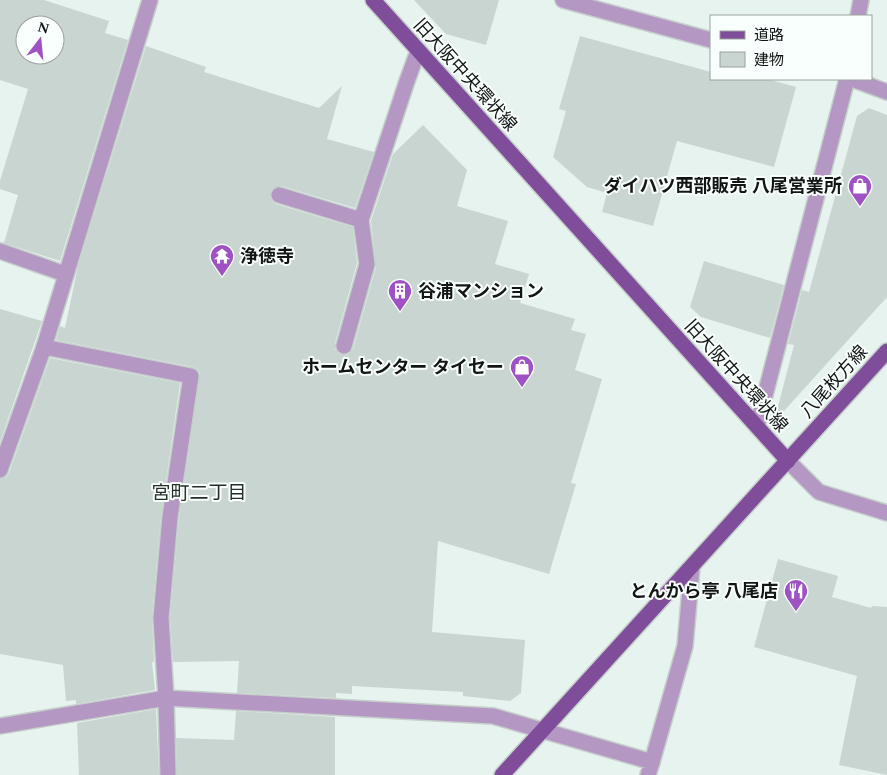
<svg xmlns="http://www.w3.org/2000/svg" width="887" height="775" viewBox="0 0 887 775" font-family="Spectral,'Noto Sans JP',serif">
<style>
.building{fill:#c9d5d0;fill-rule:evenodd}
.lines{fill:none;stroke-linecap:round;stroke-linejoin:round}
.minor-casing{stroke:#c5cfcb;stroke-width:18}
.major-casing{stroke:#c5cfcb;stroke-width:18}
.minor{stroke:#b498c3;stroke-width:15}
.major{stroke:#804d9a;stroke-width:15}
.labels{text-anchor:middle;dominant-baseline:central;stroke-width:4;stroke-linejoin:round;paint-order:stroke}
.street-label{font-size:18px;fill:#111513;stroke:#f9fffc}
.poi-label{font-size:18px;font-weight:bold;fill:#111513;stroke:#f9fffc;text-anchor:end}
.neighbourhood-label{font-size:19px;fill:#252e2a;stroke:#f9fffc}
</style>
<rect width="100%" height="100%" fill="#e7f3ee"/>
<g class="building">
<path d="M0 0H44L109 21 105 33 128 40 60 261 4 243 18 195 0 189V181L28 89 0 80ZM25 25H55V55H25Z"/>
<path d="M414 0H499L486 45 446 34Z"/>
<path d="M580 36 711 72V79H767L796 87 774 167 677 141 653 226 602 212 607 193 587 187 553 157 566 111 559 109Z"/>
<path d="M146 46 206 67 204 72 319 108 342 86 327 139 374 152 355 208 281 186 272 189 270 197 272 201 276 204 353 227 357 263 335 343V349L338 353 342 355H347L353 349 376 267 371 221 393 154 423 125 467 170 457 206 508 221 495 264 529 274 520 303 575 319 571 330 586 334 575 370 602 379 571 483 576 484 549 574 438 541 432 632 525 640 521 693 510 701 463 696V692L352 686V694L336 693V698L237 693 239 661 173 662 170 618 179 518 200 373 197 369 193 367 56 340 60 326 65 328 78 266Z"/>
<path d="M869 108 887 115V297L774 422 794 345 788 344 802 290 809 292 857 116Z"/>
<path d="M704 261 784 285 770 338 701 317 690 307Z"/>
<path d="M0 309 42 321 0 442Z"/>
<path d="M50 358 180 383 161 516 152 617 154 662H152L155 690 76 704V700L66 701 63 665 0 654V479L6 477 9 473Z"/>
<path d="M778 559 838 576 832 597 871 608 872 606 887 607V775L839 765 857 676 754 647Z"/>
<path d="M156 709 159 775H79L77 723Z"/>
<path d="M236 711 335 717V775H177L176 738 234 740Z"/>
</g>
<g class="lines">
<g class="minor-casing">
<g id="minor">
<path d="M150 0 44 347 191 376 170 517 161 618 166 698 168 775"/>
<path d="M563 0 711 40"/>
<path d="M858 16 861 0"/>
<path d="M852 79 887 92"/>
<path d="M279 195 361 220"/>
<path d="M0 251 65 274"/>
<path d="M344 346 367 264 361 220 407 81 418 51"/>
<path d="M757 426 847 79"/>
<path d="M788 461 819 492 887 513"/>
<path d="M0 470 44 347"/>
<path d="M0 726 166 698 493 716 652 762 648 775"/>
<path d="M652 762 685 646 692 567"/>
</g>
</g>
<g class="major-casing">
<g id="major">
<path d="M373 0 788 461"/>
<path d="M502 775 887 351"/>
</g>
</g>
<use href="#minor" class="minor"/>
<use href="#major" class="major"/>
</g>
<defs>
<g id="shop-pin" transform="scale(1.25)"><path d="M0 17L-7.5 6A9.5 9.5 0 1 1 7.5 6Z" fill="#9e52c4" stroke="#f9fffc"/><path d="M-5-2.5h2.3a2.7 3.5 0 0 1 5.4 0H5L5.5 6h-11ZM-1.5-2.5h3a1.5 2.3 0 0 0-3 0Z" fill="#fff"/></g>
<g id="temple-pin" transform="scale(1.25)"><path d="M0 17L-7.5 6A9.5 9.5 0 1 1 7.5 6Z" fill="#9e52c4" stroke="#f9fffc"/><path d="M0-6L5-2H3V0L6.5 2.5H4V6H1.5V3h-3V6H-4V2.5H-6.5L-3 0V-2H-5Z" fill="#fff"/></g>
<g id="building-pin" transform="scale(1.25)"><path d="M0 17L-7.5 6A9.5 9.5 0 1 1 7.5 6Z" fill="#9e52c4" stroke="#f9fffc"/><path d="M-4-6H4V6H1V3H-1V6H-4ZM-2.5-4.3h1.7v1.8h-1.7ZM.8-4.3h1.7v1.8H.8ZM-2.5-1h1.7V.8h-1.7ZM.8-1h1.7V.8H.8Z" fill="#fff"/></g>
<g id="restaurant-pin" transform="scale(1.25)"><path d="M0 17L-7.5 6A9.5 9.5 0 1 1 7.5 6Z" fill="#9e52c4" stroke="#f9fffc"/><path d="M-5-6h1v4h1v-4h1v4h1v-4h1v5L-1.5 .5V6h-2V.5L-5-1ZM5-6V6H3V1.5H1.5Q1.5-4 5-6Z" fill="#fff"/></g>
</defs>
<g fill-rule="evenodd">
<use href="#shop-pin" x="860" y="186"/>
<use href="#temple-pin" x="222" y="256"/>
<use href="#building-pin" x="400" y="291"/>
<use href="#shop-pin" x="522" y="367"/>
<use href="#restaurant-pin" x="796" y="591"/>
</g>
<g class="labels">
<g class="street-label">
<text transform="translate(465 75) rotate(48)">旧大阪中央環状線</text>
<text transform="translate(736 376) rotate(48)">旧大阪中央環状線</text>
<text transform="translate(834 382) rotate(-48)">八尾枚方線</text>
</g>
<g class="poi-label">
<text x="842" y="186">ダイハツ西部販売 八尾営業所</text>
<text x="240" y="256" text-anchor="start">浄徳寺</text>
<text x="418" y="291" text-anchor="start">谷浦マンション</text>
<text x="504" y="367">ホームセンター タイセー</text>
<text x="778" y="591">とんから亭 八尾店</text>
</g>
<g class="neighbourhood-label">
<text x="199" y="493">宮町二丁目</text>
</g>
</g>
<rect x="710" y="15" width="162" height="65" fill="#f9fffc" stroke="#9ca19f"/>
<rect x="720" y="31" width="25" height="8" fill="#804d9a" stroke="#9ca19f"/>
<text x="754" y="40" font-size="15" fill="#111513">道路</text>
<rect x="720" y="52" width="25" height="15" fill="#c9d5d0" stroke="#9ca19f"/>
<text x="754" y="65" font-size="15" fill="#111513">建物</text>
<g transform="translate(40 40) rotate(16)"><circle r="24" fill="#f9fffc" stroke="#9ca19f"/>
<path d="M0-4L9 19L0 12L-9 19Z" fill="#9e52c4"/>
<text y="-8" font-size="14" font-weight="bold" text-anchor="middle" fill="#111513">N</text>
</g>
</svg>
